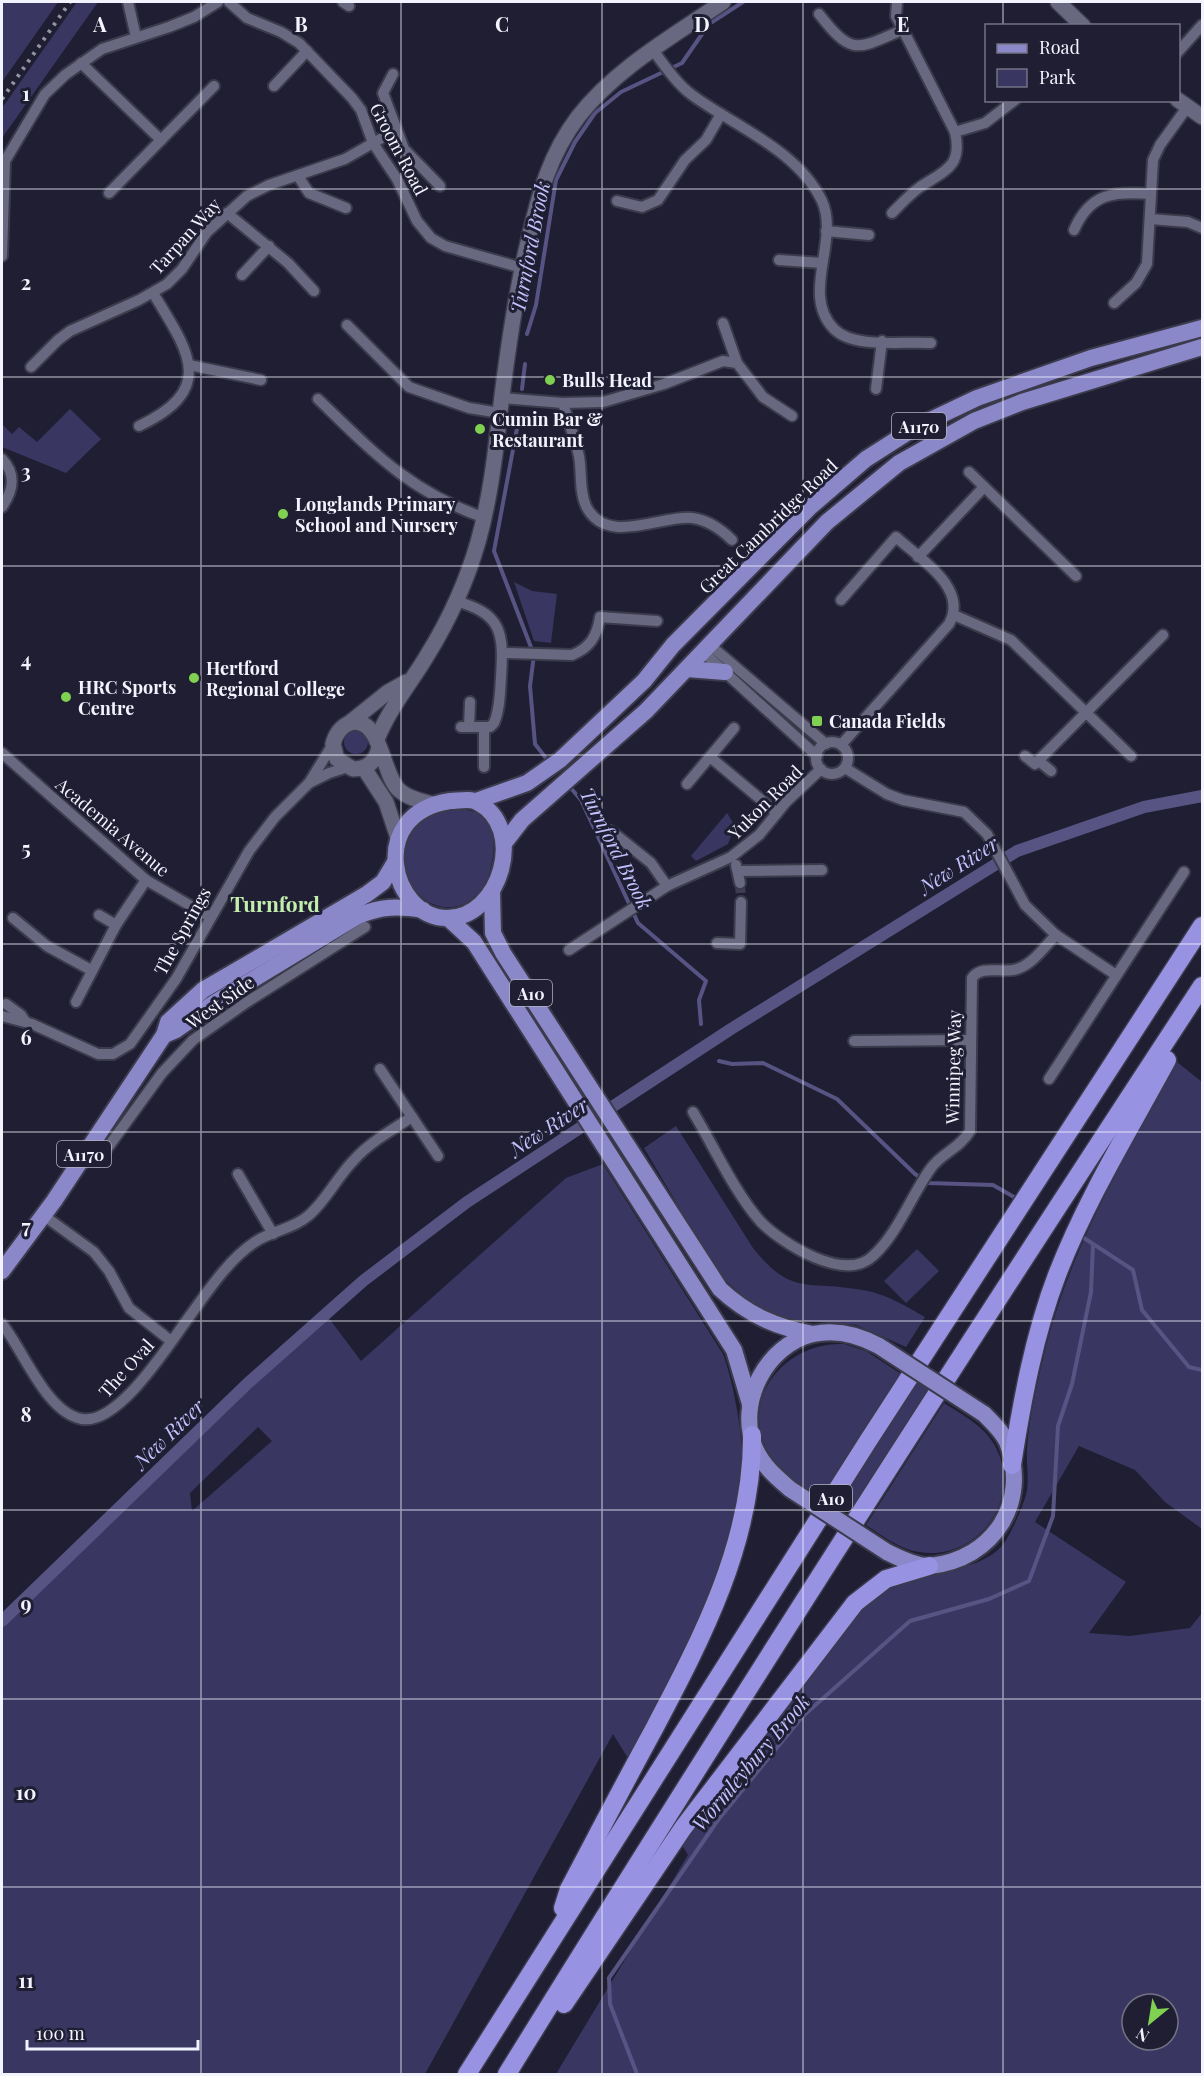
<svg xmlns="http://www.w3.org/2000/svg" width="1204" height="2076" viewBox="0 0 1204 2076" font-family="'Playfair Display',serif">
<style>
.green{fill:#3a3662;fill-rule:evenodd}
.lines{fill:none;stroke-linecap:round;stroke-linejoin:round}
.stream{stroke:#575483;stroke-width:4}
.canal{stroke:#575483;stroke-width:12}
.minor-tunnel{stroke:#3f3e51;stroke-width:10;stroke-dasharray:10 5;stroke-linecap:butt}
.minor-casing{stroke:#3c3b4c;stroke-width:14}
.secondary-casing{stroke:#3c3b4c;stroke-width:18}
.primary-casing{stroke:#3c3b4c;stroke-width:20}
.trunk-casing{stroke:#3c3b4c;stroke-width:21}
.minor{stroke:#686881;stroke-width:10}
.secondary{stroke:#686881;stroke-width:15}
.primary{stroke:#8b88ca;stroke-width:16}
.trunk{stroke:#9792e2;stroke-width:18}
.rail{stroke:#9493a3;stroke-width:4;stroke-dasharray:3 6;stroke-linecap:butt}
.primary-bridge-casing{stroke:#3c3b4c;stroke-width:20;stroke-linecap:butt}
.primary-bridge{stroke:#8b88ca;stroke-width:16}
.grid{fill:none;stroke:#f3f3ff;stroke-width:1.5;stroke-opacity:0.55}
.poi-dot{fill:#80d051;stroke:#1f1e32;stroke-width:2}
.labels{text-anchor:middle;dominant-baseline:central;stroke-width:6;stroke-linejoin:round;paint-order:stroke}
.shield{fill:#1f1e32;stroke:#b3b3c2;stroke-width:1.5}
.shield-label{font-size:16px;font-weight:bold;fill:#f3f3ff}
.street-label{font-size:18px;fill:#f3f3ff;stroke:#1f1e32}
.poi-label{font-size:18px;font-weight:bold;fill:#f3f3ff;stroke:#1f1e32;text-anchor:start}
.water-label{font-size:20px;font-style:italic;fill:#c3c2fe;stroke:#1f1e32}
.quarter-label{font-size:21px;font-weight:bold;fill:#c2efad;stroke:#1f1e32}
.grid-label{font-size:20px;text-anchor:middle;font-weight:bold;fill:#f3f3ff;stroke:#1f1e32;stroke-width:6;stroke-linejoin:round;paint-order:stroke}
</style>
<rect width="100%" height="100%" fill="#1f1e32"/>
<g class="green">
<path d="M2 2H58L2 82Z"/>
<path d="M77 2H98L2 138V108Z"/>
<path d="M70 409 101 439 66 473 2 447V424L12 434 19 427 37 442Z"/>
<path d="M514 582 532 591 557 594 551 643 534 641Z"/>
<circle cx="356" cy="742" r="12"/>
<path d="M458 808 479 813 492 829C496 847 492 877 480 891 438 941 371 864 420 821 425 818 429 812 435 811 442 809 451 809 458 808Z"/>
<path d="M727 813 735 826 728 844 696 861 691 856Z"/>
<path d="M1177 1062 1202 1082V1529L1165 1502 1135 1470 1079 1446 1035 1522 1126 1582 1089 1633 1130 1636 1190 1628 1202 1613V2074H556L688 1855 680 1842 856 1615C869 1603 882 1589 899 1582 931 1568 974 1574 1001 1547 1010 1537 1025 1503 1027 1490 1029 1476 1026 1462 1027 1449 1029 1419 1036 1388 1043 1359 1067 1253 1125 1157 1177 1062ZM1132 2004H1168V2040H1132Z"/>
<path d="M676 1126 753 1248C791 1295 804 1281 856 1289 883 1292 902 1304 925 1317L906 1347 856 1325 782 1319 748 1301 718 1273 644 1148Z"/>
<path d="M603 1164 723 1354C734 1383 745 1445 742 1476 740 1497 733 1518 728 1538 705 1616 667 1689 629 1760L613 1734 425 2074H2V1628L213 1422 328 1317 361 1361 566 1178ZM258 1427 272 1441 192 1511 190 1493Z"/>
<path d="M917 1249 939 1271 906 1303 884 1281Z"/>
<path d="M844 1344 866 1351 901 1374 821 1498C803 1487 782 1477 771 1458 736 1401 783 1342 844 1344Z"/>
<path d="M916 1380 930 1389 849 1512 836 1504Z"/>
<path d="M944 1403C964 1416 985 1426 996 1448 1023 1500 976 1562 919 1552 899 1549 883 1536 866 1525Z"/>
</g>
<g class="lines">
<g class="stream">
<path d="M527 334 536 305 556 180 575 142 595 113 621 92 682 63 709 24 743 2"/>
<path d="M522 389 525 364"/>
<path d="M518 423 494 551 534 655 530 686 535 744 549 762"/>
<path d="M569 786 581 800 638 923 706 981 699 1000 701 1024"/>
<path d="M719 1061 732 1064 763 1063 837 1099 915 1174 928 1183 993 1185 1014 1197"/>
<path d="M1084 1238 1133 1270 1142 1310 1189 1367 1202 1370"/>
<path d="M637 2074 610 2004 609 1978 718 1820 802 1717 910 1621 989 1599 1029 1581 1053 1516 1058 1426 1072 1384 1091 1292 1093 1244"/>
</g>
<path class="canal" d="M2 1621 248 1383 363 1281 467 1202 731 1029 1017 851 1144 807 1202 796"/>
<path class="minor-tunnel" d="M740 883 741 902"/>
<g class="minor-casing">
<g id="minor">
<path d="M128 2 136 37"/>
<path d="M229 2 247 18 281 32 299 43 352 98 361 110 373 143 397 179 417 221 431 238 445 246 522 268"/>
<path d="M343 2 349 6"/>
<path d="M819 14C852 56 856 50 902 30"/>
<path d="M653 50C664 65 677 84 692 95 734 126 798 150 822 201 840 241 800 294 834 329 854 349 903 341 931 343"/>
<path d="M1178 52 1202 25"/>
<path d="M81 63 161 140"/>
<path d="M393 74 383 93 404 149 440 186"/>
<path d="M274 86 307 51"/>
<path d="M955 132 985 123 1015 100"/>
<path d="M298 176 309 193 346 208"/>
<path d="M109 193 214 86"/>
<path d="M617 201 642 207 658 200 685 160 706 140 721 114"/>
<path d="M227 213 288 263 314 291"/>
<path d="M892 213C901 204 910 194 920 187 944 171 963 167 955 132L896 16 897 2"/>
<path d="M1150 219 1188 222 1202 228"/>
<path d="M1074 230C1090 193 1114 191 1151 194"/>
<path d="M826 231 869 235"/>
<path d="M2 256 5 161 45 94 65 75 102 49 169 27 194 17 218 2"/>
<path d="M779 260 822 263"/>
<path d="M242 275 269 246"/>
<path d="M1114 303 1136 283 1147 264 1153 160 1160 145 1188 106"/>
<path d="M723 323 737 363"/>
<path d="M347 325 409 387 469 408 500 413"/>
<path d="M189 365 261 380"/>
<path d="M31 367 58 340 70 331 139 300 167 284 182 269 207 232 247 196 269 185 345 159 396 130"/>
<path d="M876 389 882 341"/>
<path d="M502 398 563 403 603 402 664 384 723 361 737 363 763 397 792 416"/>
<path d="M318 399C373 452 410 492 485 518"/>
<path d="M563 403C568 421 575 438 579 456 582 472 579 491 586 506 606 547 660 515 692 518 708 520 721 529 732 540"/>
<path d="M139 426C217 389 189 352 153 293"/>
<path d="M2 459C17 475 13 491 2 507"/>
<path d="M969 472 1076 576"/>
<path d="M918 557 984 487"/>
<path d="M841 600 896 537C920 559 969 588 949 624L841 745"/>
<path d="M455 601C502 613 504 633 501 677 500 692 500 709 494 723L490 727H461"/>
<path d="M954 615 1011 640 1131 756"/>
<path d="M710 645 826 744"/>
<path d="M703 652 817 756"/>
<path d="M504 653 572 655C590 648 597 636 600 617L657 621"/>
<path d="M469 727 470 702"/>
<circle cx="832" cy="758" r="16"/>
<path d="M2 753 146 880 210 917"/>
<path d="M1025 756 1035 764 1163 635"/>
<path d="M710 757 777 813"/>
<path d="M1039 761 1051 771"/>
<path d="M484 767V727"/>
<path d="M845 768 887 794 903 800 964 812 987 834 1025 905 1056 935 1116 975"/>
<path d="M309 783 329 773 348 767"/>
<path d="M687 784 734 728"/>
<path d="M611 831 651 863 667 886"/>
<path d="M736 865 740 883"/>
<path d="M739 871 822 870"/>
<path d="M13 918 47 946 91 970"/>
<path d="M116 925 146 880"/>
<path d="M717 943 740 944 741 902"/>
<path d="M569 950 667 886 731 857 759 835 786 802 821 769"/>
<path d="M76 1002 116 925 99 915"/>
<path d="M6 1004 21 1015 25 1021"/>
<path d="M2 1016 32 1024 98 1054H113L130 1044 176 979 249 851 275 817 309 783 333 744"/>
<path d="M854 1041 970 1040"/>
<path d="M380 1069 438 1156"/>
<path d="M1049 1079 1184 872"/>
<path d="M693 1112C713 1145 735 1193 760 1221 782 1244 845 1283 873 1256 898 1233 911 1196 931 1168 942 1153 960 1148 970 1131L972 978C982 964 1002 974 1017 969 1033 964 1045 946 1056 935"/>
<path d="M98 1161 162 1073 193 1040 247 1002 365 927"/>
<path d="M238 1174 273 1234"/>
<path d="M43 1215 94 1252 109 1271 129 1308 171 1341"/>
<path d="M2 1324C23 1349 46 1413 82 1419 119 1425 169 1344 189 1317 208 1291 228 1260 255 1242 271 1231 293 1229 308 1216 326 1201 337 1177 354 1160 370 1142 392 1130 412 1117"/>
</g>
</g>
<g class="secondary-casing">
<g id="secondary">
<path d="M1058 2 1083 26"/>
<path d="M1178 100 1202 117"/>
<path d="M348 724 388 692 406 682"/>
<path d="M377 739C390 707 411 683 428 654 449 620 467 580 478 542 490 499 495 457 500 412 507 354 515 295 529 238 539 194 550 154 578 117 615 69 673 36 723 2"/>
<path d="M379 746C377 761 368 769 353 769L337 759 333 744C335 735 341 726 350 723 381 715 382 773 398 789 407 798 421 801 432 804"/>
<path d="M364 768 386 802 398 838"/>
</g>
</g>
<g class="primary-casing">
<g id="primary">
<path d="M687 669 725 672"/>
<path d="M450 801C458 801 470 798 477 802 527 827 501 918 447 918 392 918 365 814 450 801Z"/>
<path d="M476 801 527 783 560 760 644 681 673 645 809 508 866 459 916 427 977 398 1091 358 1202 328"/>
<path d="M505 842 522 820 646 711 827 522 899 463 974 421 1022 402 1202 347"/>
<path d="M492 892 493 933 503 953 720 1289C748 1315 776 1327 813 1334"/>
<path d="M448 918 474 942 734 1350 750 1404"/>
<path d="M164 1035 176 1030 214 1003 358 916C381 906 399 906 423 910"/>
<path d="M2 1271 54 1201 164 1035 168 1022 203 990 367 894 383 882 395 862"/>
<path d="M790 1489C776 1477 763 1466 755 1448 736 1403 766 1345 813 1334 836 1329 859 1335 879 1346"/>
<path d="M887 1552C899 1558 917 1567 930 1566 994 1559 1030 1502 1007 1442 1002 1431 992 1422 984 1414"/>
</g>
</g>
<g class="trunk-casing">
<g id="trunk">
<path d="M1012 1465C1022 1401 1034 1335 1057 1275 1086 1200 1129 1130 1167 1060"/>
<path d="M563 1908 569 1889C597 1836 625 1782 654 1729 702 1638 753 1541 752 1435"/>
<path d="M564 2004 683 1828 855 1603 886 1579 929 1566"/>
<path d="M467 2074 868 1441 1202 926"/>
<path d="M507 2074C733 1708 966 1346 1202 986"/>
</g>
</g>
<use href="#minor" class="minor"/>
<use href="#secondary" class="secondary"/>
<use href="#primary" class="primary"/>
<use href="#trunk" class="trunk"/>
<path class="rail" d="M2 99 70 2"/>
<g class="primary-bridge-casing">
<g id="primary-bridge">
<path d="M879 1346 984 1414"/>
<path d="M790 1489 887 1552"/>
</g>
</g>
<use href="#primary-bridge" class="primary-bridge"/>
</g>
<path class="grid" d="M201 2V2074M401 2V2074M602 2V2074M803 2V2074M1003 2V26M1003 100V2074M2 189H1202M2 377H1202M2 566H1202M2 755H1202M2 944H1202M2 1132H1202M2 1321H1202M2 1510H1202M2 1699H1202M2 1887H1202"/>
<g class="poi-dot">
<circle cx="550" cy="380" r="6"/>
<circle cx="480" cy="429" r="6"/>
<circle cx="283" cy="514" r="6"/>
<circle cx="194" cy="678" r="6"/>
<circle cx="66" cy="697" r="6"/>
<rect x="811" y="715" width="12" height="12" rx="3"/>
</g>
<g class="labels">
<g class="shield">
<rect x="892" y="413" width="54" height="26" rx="4.5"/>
<rect x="510" y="980" width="42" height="26" rx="4.5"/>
<rect x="57" y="1141" width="54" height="26" rx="4.5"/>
<rect x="810" y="1485" width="42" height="26" rx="4.5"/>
</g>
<g class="shield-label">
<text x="919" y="426">A1170</text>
<text x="531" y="993">A10</text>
<text x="84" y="1154">A1170</text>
<text x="831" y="1498">A10</text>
</g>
<g class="street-label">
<text transform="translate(399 149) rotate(62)">Groom Road</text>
<text transform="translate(185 236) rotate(-48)">Tarpan Way</text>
<text transform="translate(768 526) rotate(-44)">Great Cambridge Road</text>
<text transform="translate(765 802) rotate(-45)">Yukon Road</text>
<text transform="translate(113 827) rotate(40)">Academia Avenue</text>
<text transform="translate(182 931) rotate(-61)">The Springs</text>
<text transform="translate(220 1002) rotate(-35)">West Side</text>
<text transform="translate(953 1067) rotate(-89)">Winnipeg Way</text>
<text transform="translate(126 1368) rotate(-48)">The Oval</text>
</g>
<g class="poi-label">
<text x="562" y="380">Bulls Head</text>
<text x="492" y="419">Cumin Bar &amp;<tspan x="492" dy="21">Restaurant</tspan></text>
<text x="295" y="504">Longlands Primary<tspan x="295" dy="21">School and Nursery</tspan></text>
<text x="206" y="668">Hertford<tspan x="206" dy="21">Regional College</tspan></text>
<text x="78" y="687">HRC Sports<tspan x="78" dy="21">Centre</tspan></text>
<text x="829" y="721">Canada Fields</text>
</g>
<g class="water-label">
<text transform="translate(529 247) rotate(-79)">Turnford Brook</text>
<text transform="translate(617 848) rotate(63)">Turnford Brook</text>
<text transform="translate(958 864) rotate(-32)">New River</text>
<text transform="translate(548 1126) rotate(-33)">New River</text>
<text transform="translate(168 1433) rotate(-44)">New River</text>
<text transform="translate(750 1762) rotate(-50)">Wormleybury Brook</text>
</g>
<g class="quarter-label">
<text x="275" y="903">Turnford</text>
</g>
</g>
<g class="grid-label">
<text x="100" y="32">A</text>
<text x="301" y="32">B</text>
<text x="502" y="32">C</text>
<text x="702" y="32">D</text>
<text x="903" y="32">E</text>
<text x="26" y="101">1</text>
<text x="26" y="290">2</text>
<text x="26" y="479">3</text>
<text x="26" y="667">4</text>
<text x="26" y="856">5</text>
<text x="26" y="1045">6</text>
<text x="26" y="1234">7</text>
<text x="26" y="1422">8</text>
<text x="26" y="1611">9</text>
<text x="26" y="1800">10</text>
<text x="26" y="1988">11</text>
</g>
<rect width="1204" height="2076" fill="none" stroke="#f3f3ff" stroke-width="6"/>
<rect x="985" y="24" width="195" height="78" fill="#1f1e32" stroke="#747384" stroke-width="1.5"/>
<rect x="997" y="44" width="30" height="9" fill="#8b88ca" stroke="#747384" stroke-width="1.5"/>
<text x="1039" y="54" font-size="18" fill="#f3f3ff">Road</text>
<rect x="997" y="69" width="30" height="18" fill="#3a3662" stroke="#747384" stroke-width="1.5"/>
<text x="1039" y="84" font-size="18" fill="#f3f3ff">Park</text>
<g transform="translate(1150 2022) rotate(210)"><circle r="28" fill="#1f1e32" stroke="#747384" stroke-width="1.5"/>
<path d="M0-4.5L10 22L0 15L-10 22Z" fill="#80d051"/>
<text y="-9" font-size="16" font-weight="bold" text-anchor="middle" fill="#f3f3ff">N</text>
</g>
<path d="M27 2040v9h171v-9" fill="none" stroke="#f3f3ff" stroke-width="3"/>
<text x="36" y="2040" font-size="18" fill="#f3f3ff" stroke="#1f1e32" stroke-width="4.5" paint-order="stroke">100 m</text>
</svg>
